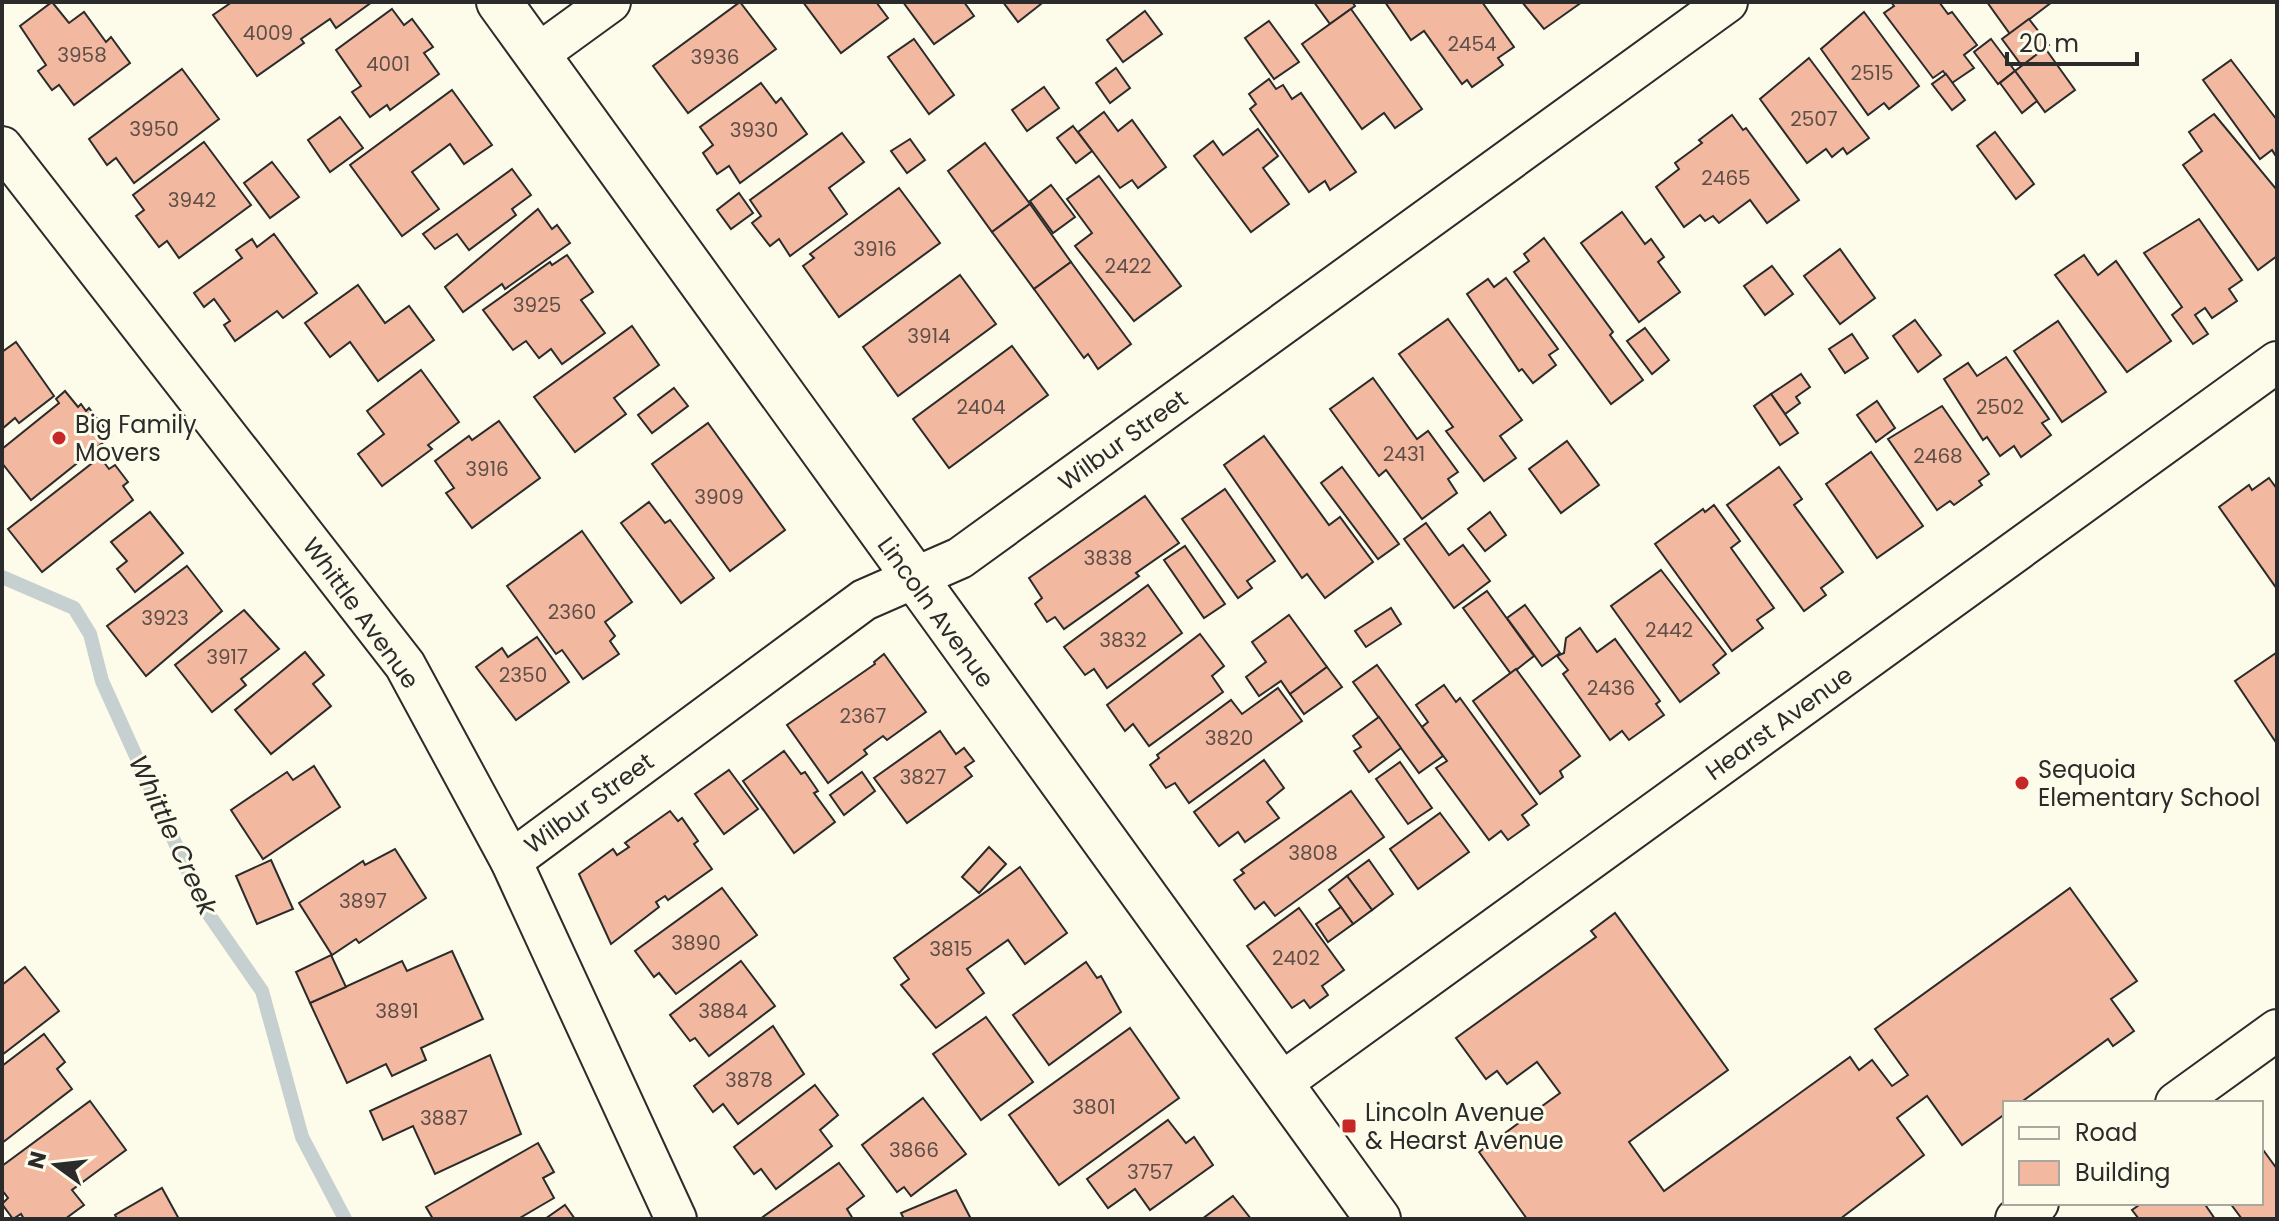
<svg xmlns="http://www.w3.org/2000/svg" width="2279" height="1221" viewBox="0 0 2279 1221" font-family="Poppins,sans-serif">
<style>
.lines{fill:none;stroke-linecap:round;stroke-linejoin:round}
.stream{stroke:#c7d0d0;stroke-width:14}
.building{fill:#f2b8a0;stroke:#2b2b2b;stroke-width:2}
.street-casing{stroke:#2b2b2b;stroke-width:44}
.secondary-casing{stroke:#2b2b2b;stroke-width:48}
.street{stroke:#fdfbea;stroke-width:40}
.secondary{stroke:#fdfbea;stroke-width:44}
.poi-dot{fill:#c62828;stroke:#fdfbea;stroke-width:3}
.labels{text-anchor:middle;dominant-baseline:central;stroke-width:6;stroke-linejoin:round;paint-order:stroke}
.number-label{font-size:20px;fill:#5d4e48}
.poi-label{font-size:24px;fill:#2b2b2b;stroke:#fdfbea;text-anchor:start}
.street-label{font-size:24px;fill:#2b2b2b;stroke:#fdfbea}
.water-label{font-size:26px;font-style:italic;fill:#2b2b2b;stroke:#fdfbea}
</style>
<rect width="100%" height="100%" fill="#fdfbea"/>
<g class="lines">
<path class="stream" d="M2 577 74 608 90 634 102 681 205 909 262 991 302 1137 345 1219"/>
</g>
<g class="building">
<path d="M52 2 69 23 84 12 106 42 111 37 130 63 74 105 59 85 52 90 38 71 46 65 20 26Z"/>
<path d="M232 2H372L336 28 330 19 301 39 304 43 257 76 213 15Z"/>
<path d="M740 2 776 49 688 113 653 66Z"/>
<path d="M803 2H876L888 18 841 53Z"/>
<path d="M903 2H964L974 16 934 44Z"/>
<path d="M1003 2H1039L1041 4 1018 22Z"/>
<path d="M1314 2H1352L1355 6 1330 24Z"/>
<path d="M1385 2H1482L1514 47 1498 58 1503 65 1472 87 1467 80 1462 84 1424 31 1411 40Z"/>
<path d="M1522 2H1582L1544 29Z"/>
<path d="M1891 2H1939L1948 14 1952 12 1977 45 1964 55 1974 68 1952 83 1943 71 1933 78 1884 13 1894 6Z"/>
<path d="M1987 2H2052L2010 34Z"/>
<path d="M392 9 404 25 412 19 433 47 424 53 439 74 390 110 387 105 370 117 352 92 361 86 336 50Z"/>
<path d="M1351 9 1422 109 1395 128 1384 113 1362 129 1302 44Z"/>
<path d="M1145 11 1162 34 1123 62 1107 40Z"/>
<path d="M1864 12 1919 86 1889 109 1884 103 1868 115 1821 49Z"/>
<path d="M2029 19 2049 45 2022 66 2002 39Z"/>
<path d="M1269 21 1299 62 1274 79 1245 38Z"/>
<path d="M914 39 954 95 929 114 888 57Z"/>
<path d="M1991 39 2015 71 1998 84 1974 52Z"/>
<path d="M2045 48 2075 90 2045 112 2015 71Z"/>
<path d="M1809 58 1869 138 1847 154 1843 148 1832 157 1826 149 1807 163 1760 99Z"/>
<path d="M2231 60 2277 120V158L2272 150 2260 159 2203 80Z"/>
<path d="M1116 68 1130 88 1110 103 1096 83Z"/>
<path d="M182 69 219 119 134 183 116 158 107 165 89 139Z"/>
<path d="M2015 71 2037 101 2022 113 2000 83Z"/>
<path d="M1946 74 1965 100 1952 110 1932 84Z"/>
<path d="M1269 79 1276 89 1283 85 1292 99 1301 93 1356 172 1330 190 1325 181 1309 192 1250 109 1256 104 1249 94Z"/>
<path d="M761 83 776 103 781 98 807 134 740 183 729 166 717 174 703 153 713 145 700 127Z"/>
<path d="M1044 87 1059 108 1027 131 1012 110Z"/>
<path d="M452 90 492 145 464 164 450 144 412 172 439 209 402 236 350 165Z"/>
<path d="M1104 112 1118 131 1132 120 1166 167 1138 188 1132 180 1120 188 1078 132Z"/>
<path d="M2214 114 2277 190V256L2258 270 2183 165 2202 151 2189 132Z"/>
<path d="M1732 115 1743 130 1746 128 1799 200 1767 223 1750 200 1719 223 1713 216 1705 221 1700 215 1684 227 1656 187 1679 169 1675 163 1702 143 1699 140Z"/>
<path d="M340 117 363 148 330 172 308 140Z"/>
<path d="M1073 126 1092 151 1076 163 1057 138Z"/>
<path d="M1258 129 1278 156 1263 168 1289 204 1251 232 1194 156 1213 141 1223 155Z"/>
<path d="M1995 132 2034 184 2016 199 1977 146Z"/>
<path d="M842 133 864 162 829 188 847 214 790 256 779 239 770 246 752 223 761 216 750 200Z"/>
<path d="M910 139 925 160 907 173 891 151Z"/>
<path d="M204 142 251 205 179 258 167 241 159 247 136 216 144 210 133 195Z"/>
<path d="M985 143 1030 204 992 232 948 171Z"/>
<path d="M272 162 299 197 270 218 244 183Z"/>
<path d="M512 169 531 195 512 209 516 215 469 250 457 234 435 249 423 234Z"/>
<path d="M1099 176 1181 286 1134 321 1075 246 1092 233 1067 199Z"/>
<path d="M1051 185 1075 217 1053 233 1030 201Z"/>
<path d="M899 188 940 243 839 317 803 266 814 258 810 254Z"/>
<path d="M739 193 753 213 731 229 717 210Z"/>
<path d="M1030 204 1071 262 1034 289 992 232Z"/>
<path d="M538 209 552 229 557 225 570 243 505 289 502 284 463 312 445 287Z"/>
<path d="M1622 212 1645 244 1651 239 1664 257 1658 262 1680 292 1639 322 1581 243Z"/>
<path d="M2199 219 2242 280 2229 289 2237 301 2212 318 2205 308 2195 315 2208 334 2193 344 2172 315 2182 307 2144 253Z"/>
<path d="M274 234 317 293 283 318 277 311 235 341 224 325 230 321 214 299 204 307 194 293 242 258 236 250 252 239 257 247Z"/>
<path d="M1544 238 1613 332 1610 335 1643 380 1611 404 1514 272 1529 261 1524 254Z"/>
<path d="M1840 249 1875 298 1840 324 1804 276Z"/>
<path d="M567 255 593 292 581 300 605 333 562 364 551 349 539 358 526 341 513 350 483 310 550 262 552 265Z"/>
<path d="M2084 255 2098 275 2116 261 2171 341 2127 372 2055 275Z"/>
<path d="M1071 262 1131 344 1098 369 1088 354 1084 358 1034 289Z"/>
<path d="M1772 266 1793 294 1765 315 1744 286Z"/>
<path d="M960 275 996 324 898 396 863 347Z"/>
<path d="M1506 278 1558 349 1549 355 1556 365 1533 383 1522 369 1519 371 1467 294 1488 279 1494 287Z"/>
<path d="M358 285 385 323 409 306 434 340 378 381 350 342 330 357 305 323Z"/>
<path d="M1448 319 1522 420 1500 436 1516 458 1484 481 1446 431 1453 427 1399 354Z"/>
<path d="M1915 320 1941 355 1918 372 1893 336Z"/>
<path d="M2058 321 2106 392 2062 422 2014 351Z"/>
<path d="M632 326 659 365 614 398 626 414 575 452 534 397Z"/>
<path d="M1645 328 1669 360 1652 374 1627 341Z"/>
<path d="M1852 334 1868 358 1845 373 1829 349Z"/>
<path d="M16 342 54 396 19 423 15 418 2 429V352Z"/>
<path d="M1012 346 1048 395 949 468 913 419Z"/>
<path d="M2006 357 2049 419 2042 423 2051 435 2021 457 2014 446 2000 456 1987 437 1983 440 1944 379 1968 363 1977 376Z"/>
<path d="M421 370 459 422 428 445 432 449 382 486 358 454 384 434 367 411Z"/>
<path d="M1801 374 1810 387 1796 397 1800 403 1785 414 1771 394Z"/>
<path d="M1373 378 1417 439 1428 431 1458 472 1448 479 1457 493 1422 519 1386 470 1379 476 1330 409Z"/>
<path d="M674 388 688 406 652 433 638 415Z"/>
<path d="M65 391 78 407 81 404 86 411 89 408 111 436 31 500 2 463V449L59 403 56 399Z"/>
<path d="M1771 394 1798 433 1780 445 1754 406Z"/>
<path d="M1877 401 1895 428 1876 442 1857 415Z"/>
<path d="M1942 406 1989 474 1979 481 1982 485 1954 505 1950 501 1937 510 1888 439Z"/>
<path d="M499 421 540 478 472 528 446 493 454 488 435 461 469 436 472 440Z"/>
<path d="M708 423 785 530 730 571 652 464Z"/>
<path d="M1264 436 1329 525 1340 517 1373 562 1325 598 1307 574 1302 578 1224 465Z"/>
<path d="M1567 441 1599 485 1561 513 1529 469Z"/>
<path d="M1871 452 1923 526 1877 558 1826 484Z"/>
<path d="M100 457 109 469 115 465 128 482 123 486 133 500 42 572 8 529Z"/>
<path d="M1342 467 1399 544 1378 559 1321 483Z"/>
<path d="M1779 467 1802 499 1794 505 1843 572 1821 588 1826 595 1804 611 1727 505Z"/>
<path d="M2269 478 2277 489V589L2219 507 2249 485 2252 490Z"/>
<path d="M1225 489 1275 561 1247 581 1252 588 1238 598 1182 519Z"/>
<path d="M1145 496 1179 543 1136 573 1139 576 1064 629 1055 617 1047 622 1035 604 1042 598 1029 578Z"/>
<path d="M649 502 665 523 670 520 714 578 681 603 621 523Z"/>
<path d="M1714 505 1740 541 1731 548 1774 608 1757 620 1763 628 1732 651 1655 544 1703 509 1705 512Z"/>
<path d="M150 512 183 553 135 592 117 569 127 561 111 542Z"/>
<path d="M1490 512 1506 535 1485 551 1468 529Z"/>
<path d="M1426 523 1449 555 1463 545 1490 581 1454 608 1404 539Z"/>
<path d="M582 531 632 602 605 622 615 636 610 641 619 654 583 679 562 650 556 654 507 586Z"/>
<path d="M1185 546 1225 604 1204 618 1164 560Z"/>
<path d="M187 566 222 611 146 676 107 626Z"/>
<path d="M1661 570 1726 654 1713 665 1719 673 1680 702 1611 606Z"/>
<path d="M1148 585 1182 633 1107 688 1094 669 1085 675 1064 647Z"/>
<path d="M1487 591 1534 656 1511 674 1463 608Z"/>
<path d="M1525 605 1560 653 1542 666 1507 618Z"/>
<path d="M1391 608 1401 624 1366 647 1355 631Z"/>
<path d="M244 610 279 649 241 679 246 685 212 712 175 665Z"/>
<path d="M1289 615 1327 667 1290 694 1281 681 1259 696 1246 677 1266 662 1252 642Z"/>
<path d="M1580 628 1597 652 1615 639 1660 701 1656 704 1664 715 1629 740 1622 731 1610 740 1563 674 1568 670 1557 656 1564 653 1566 638Z"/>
<path d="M1200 634 1224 666 1212 676 1223 692 1149 746 1133 724 1125 731 1107 705Z"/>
<path d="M537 637 569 682 516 720 476 667 502 648 508 657Z"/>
<path d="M305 652 324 675 313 684 331 706 271 754 235 710Z"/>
<path d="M2276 653 2277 655V744L2235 681Z"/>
<path d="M884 654 926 712 887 740 883 736 864 750 867 754 828 783 787 725 875 664 874 662Z"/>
<path d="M1377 665 1443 756 1419 773 1353 682Z"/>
<path d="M1327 667 1342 687 1304 714 1290 694Z"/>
<path d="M1516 669 1580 756 1560 771 1563 777 1540 794 1473 701Z"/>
<path d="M1444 685 1456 702 1460 698 1537 804 1522 815 1529 825 1508 840 1501 831 1489 840 1436 768 1447 761 1422 727 1428 722 1416 705Z"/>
<path d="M1278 688 1302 721 1189 803 1175 783 1166 788 1150 765 1159 758 1157 755 1231 700 1242 714Z"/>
<path d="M1379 717 1401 748 1369 772 1354 751 1361 747 1353 736Z"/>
<path d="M940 731 956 754 964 748 974 761 965 767 972 776 907 823 874 778Z"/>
<path d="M784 751 801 774 805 772 818 791 814 793 835 822 794 853 743 781Z"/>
<path d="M1264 760 1284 788 1267 802 1279 818 1245 842 1238 832 1219 846 1194 812Z"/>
<path d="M1400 762 1432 808 1408 824 1376 779Z"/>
<path d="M314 766 340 807 263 859 231 810 287 772 293 780Z"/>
<path d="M729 770 758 809 724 834 695 794Z"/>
<path d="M862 772 875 791 844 815 830 795Z"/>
<path d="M1351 791 1384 837 1275 916 1264 902 1255 909 1234 880 1244 873 1241 870Z"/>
<path d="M670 811 678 821 682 818 698 841 694 844 712 869 668 900 665 896 656 902 659 907 611 944 579 874 613 849 617 855 629 847 625 843Z"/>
<path d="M1440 813 1469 852 1418 889 1390 849Z"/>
<path d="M989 847 1006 864 979 893 962 877Z"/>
<path d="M395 849 426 898 359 943 356 939 332 955 299 903 363 861 365 865Z"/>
<path d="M271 860 293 909 257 924 236 876Z"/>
<path d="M1369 860 1393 894 1372 910 1347 876Z"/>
<path d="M1020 867 1067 933 1025 964 1008 940 967 969 984 993 936 1028 901 985 909 979 894 958Z"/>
<path d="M1347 876 1372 910 1353 924 1329 890Z"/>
<path d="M722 888 757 935 676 994 659 973 654 977 635 951Z"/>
<path d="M2070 888 2137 981 2111 999 2134 1031 2113 1046 2108 1039 2020 1103H2005V1114L1962 1145 1927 1096 1897 1118 1924 1155 1840 1219H1527L1479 1152 1560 1093 1537 1062 1507 1084 1497 1071 1486 1079 1456 1038 1596 937 1591 931 1615 913 1728 1070 1629 1142 1664 1191 1850 1057 1859 1070 1872 1060 1892 1086 1908 1075 1875 1029Z"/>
<path d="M1341 907 1353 924 1328 942 1316 924Z"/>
<path d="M1299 908 1344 970 1322 986 1328 995 1310 1008 1304 1000 1292 1008 1247 946Z"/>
<path d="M452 951 483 1019 421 1048 426 1060 392 1076 386 1064 347 1083 310 1003 402 961 407 971Z"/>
<path d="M331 955 346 987 310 1003 296 972Z"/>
<path d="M741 961 775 1006 709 1056 695 1038 690 1041 670 1015Z"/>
<path d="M1086 962 1097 978 1101 976 1121 1012 1049 1065 1013 1015Z"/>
<path d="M25 967 59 1011 2 1055V985Z"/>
<path d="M986 1017 1033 1082 981 1120 933 1054Z"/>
<path d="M773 1026 804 1074 738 1124 723 1104 713 1112 694 1086Z"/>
<path d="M1130 1028 1179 1098 1059 1185 1009 1115Z"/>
<path d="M44 1034 65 1062 57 1069 72 1089 2 1143V1066Z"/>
<path d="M490 1055 521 1134 435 1174 413 1126 383 1140 370 1111Z"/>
<path d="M815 1085 838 1115 820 1130 832 1146 776 1189 761 1169 754 1174 734 1147Z"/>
<path d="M923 1098 966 1154 911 1196 904 1187 897 1192 862 1145Z"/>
<path d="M90 1101 126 1150 72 1190 84 1205 65 1219H24L21 1214 13 1219 2 1204 8 1198 2 1190V1166Z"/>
<path d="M1168 1120 1186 1143 1194 1137 1213 1165 1150 1210 1135 1189 1108 1208 1087 1179Z"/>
<path d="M538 1143 554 1172 543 1178 554 1198 518 1219H433L426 1207Z"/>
<path d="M2261 1147 2277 1169V1219H2242L2230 1203H2261Z"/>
<path d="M839 1163 864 1196 847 1209 853 1219H760Z"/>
<path d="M162 1188 179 1219H117L115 1215Z"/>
<path d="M956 1190 971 1219H904L901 1213Z"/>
<path d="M1233 1196 1251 1219H1202Z"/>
<path d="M2142 1203H2204L2215 1219H2139L2132 1210Z"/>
<path d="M565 1205 575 1219H545Z"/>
</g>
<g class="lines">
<g class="street-casing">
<g id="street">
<path d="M537 55 610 2"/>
<path d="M2 147 405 665 511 861 676 1219"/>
<path d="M511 861 864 600 960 558 1727 2"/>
<path d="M1280 1084 2277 362"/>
<path d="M2176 1103 2277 1030"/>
<path d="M2016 1219 2038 1203"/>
</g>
</g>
<g class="secondary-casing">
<path id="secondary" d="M499 2 1378 1219"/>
</g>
<use href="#street" class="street"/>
<use href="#secondary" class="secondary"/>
</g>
<g class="poi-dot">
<circle cx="59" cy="438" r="8"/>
<circle cx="2022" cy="783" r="8"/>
<rect x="1341" y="1118" width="16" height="16" rx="4"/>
</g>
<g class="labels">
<g class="number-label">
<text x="268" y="33">4009</text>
<text x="1472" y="44">2454</text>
<text x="82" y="55">3958</text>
<text x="715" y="57">3936</text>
<text x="388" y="64">4001</text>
<text x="1872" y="73">2515</text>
<text x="1814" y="119">2507</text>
<text x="154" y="129">3950</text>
<text x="754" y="130">3930</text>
<text x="1726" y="178">2465</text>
<text x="192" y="200">3942</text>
<text x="875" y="249">3916</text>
<text x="1128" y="266">2422</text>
<text x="537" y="305">3925</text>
<text x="929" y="336">3914</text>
<text x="981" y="407">2404</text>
<text x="2000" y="407">2502</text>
<text x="1404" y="454">2431</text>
<text x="1938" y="456">2468</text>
<text x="487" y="469">3916</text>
<text x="719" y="497">3909</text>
<text x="1108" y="558">3838</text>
<text x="572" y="612">2360</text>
<text x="165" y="618">3923</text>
<text x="1669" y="630">2442</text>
<text x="1123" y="640">3832</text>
<text x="227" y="657">3917</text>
<text x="523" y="675">2350</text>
<text x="1611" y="688">2436</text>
<text x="863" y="716">2367</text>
<text x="1229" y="738">3820</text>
<text x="923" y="777">3827</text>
<text x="1313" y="853">3808</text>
<text x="363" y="901">3897</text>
<text x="696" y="943">3890</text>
<text x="951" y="949">3815</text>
<text x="1296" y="958">2402</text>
<text x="397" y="1011">3891</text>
<text x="723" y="1011">3884</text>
<text x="749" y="1080">3878</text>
<text x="1094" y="1107">3801</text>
<text x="444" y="1118">3887</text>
<text x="914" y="1150">3866</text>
<text x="1150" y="1172">3757</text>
</g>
<g class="poi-label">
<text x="75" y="424">Big Family<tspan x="75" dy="28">Movers</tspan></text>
<text x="2038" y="769">Sequoia<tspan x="2038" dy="28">Elementary School</tspan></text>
<text x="1365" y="1112">Lincoln Avenue<tspan x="1365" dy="28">&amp; Hearst Avenue</tspan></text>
</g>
<g class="street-label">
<text transform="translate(1123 440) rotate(-36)">Wilbur Street</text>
<text transform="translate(936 612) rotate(54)">Lincoln Avenue</text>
<text transform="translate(361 613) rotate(54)">Whittle Avenue</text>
<text transform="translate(1779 723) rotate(-36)">Hearst Avenue</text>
<text transform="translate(589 803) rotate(-36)">Wilbur Street</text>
</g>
<g class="water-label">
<text transform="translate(173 835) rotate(65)">Whittle Creek</text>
</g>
</g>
<rect width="2279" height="1221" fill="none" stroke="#2b2b2b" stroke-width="8"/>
<rect x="2003" y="1101" width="260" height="104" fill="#fdfbea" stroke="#a9a89e" stroke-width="2"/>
<rect x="2019" y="1127" width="40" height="12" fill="#fdfbea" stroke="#a9a89e" stroke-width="2"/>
<text x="2075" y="1141" font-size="24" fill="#2b2b2b">Road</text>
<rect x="2019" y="1161" width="40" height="24" fill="#f2b8a0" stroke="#a9a89e" stroke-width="2"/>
<text x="2075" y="1181" font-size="24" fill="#2b2b2b">Building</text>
<g transform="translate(56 1165) rotate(285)" stroke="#fdfbea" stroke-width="6" paint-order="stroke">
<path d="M0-6L14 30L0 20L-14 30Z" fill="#2b2b2b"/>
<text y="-12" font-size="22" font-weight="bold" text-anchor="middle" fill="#2b2b2b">N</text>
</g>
<path d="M2007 52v12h130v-12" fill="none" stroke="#2b2b2b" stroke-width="4"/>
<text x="2019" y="52" font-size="24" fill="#2b2b2b" stroke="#fdfbea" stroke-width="6" paint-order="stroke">20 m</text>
</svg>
